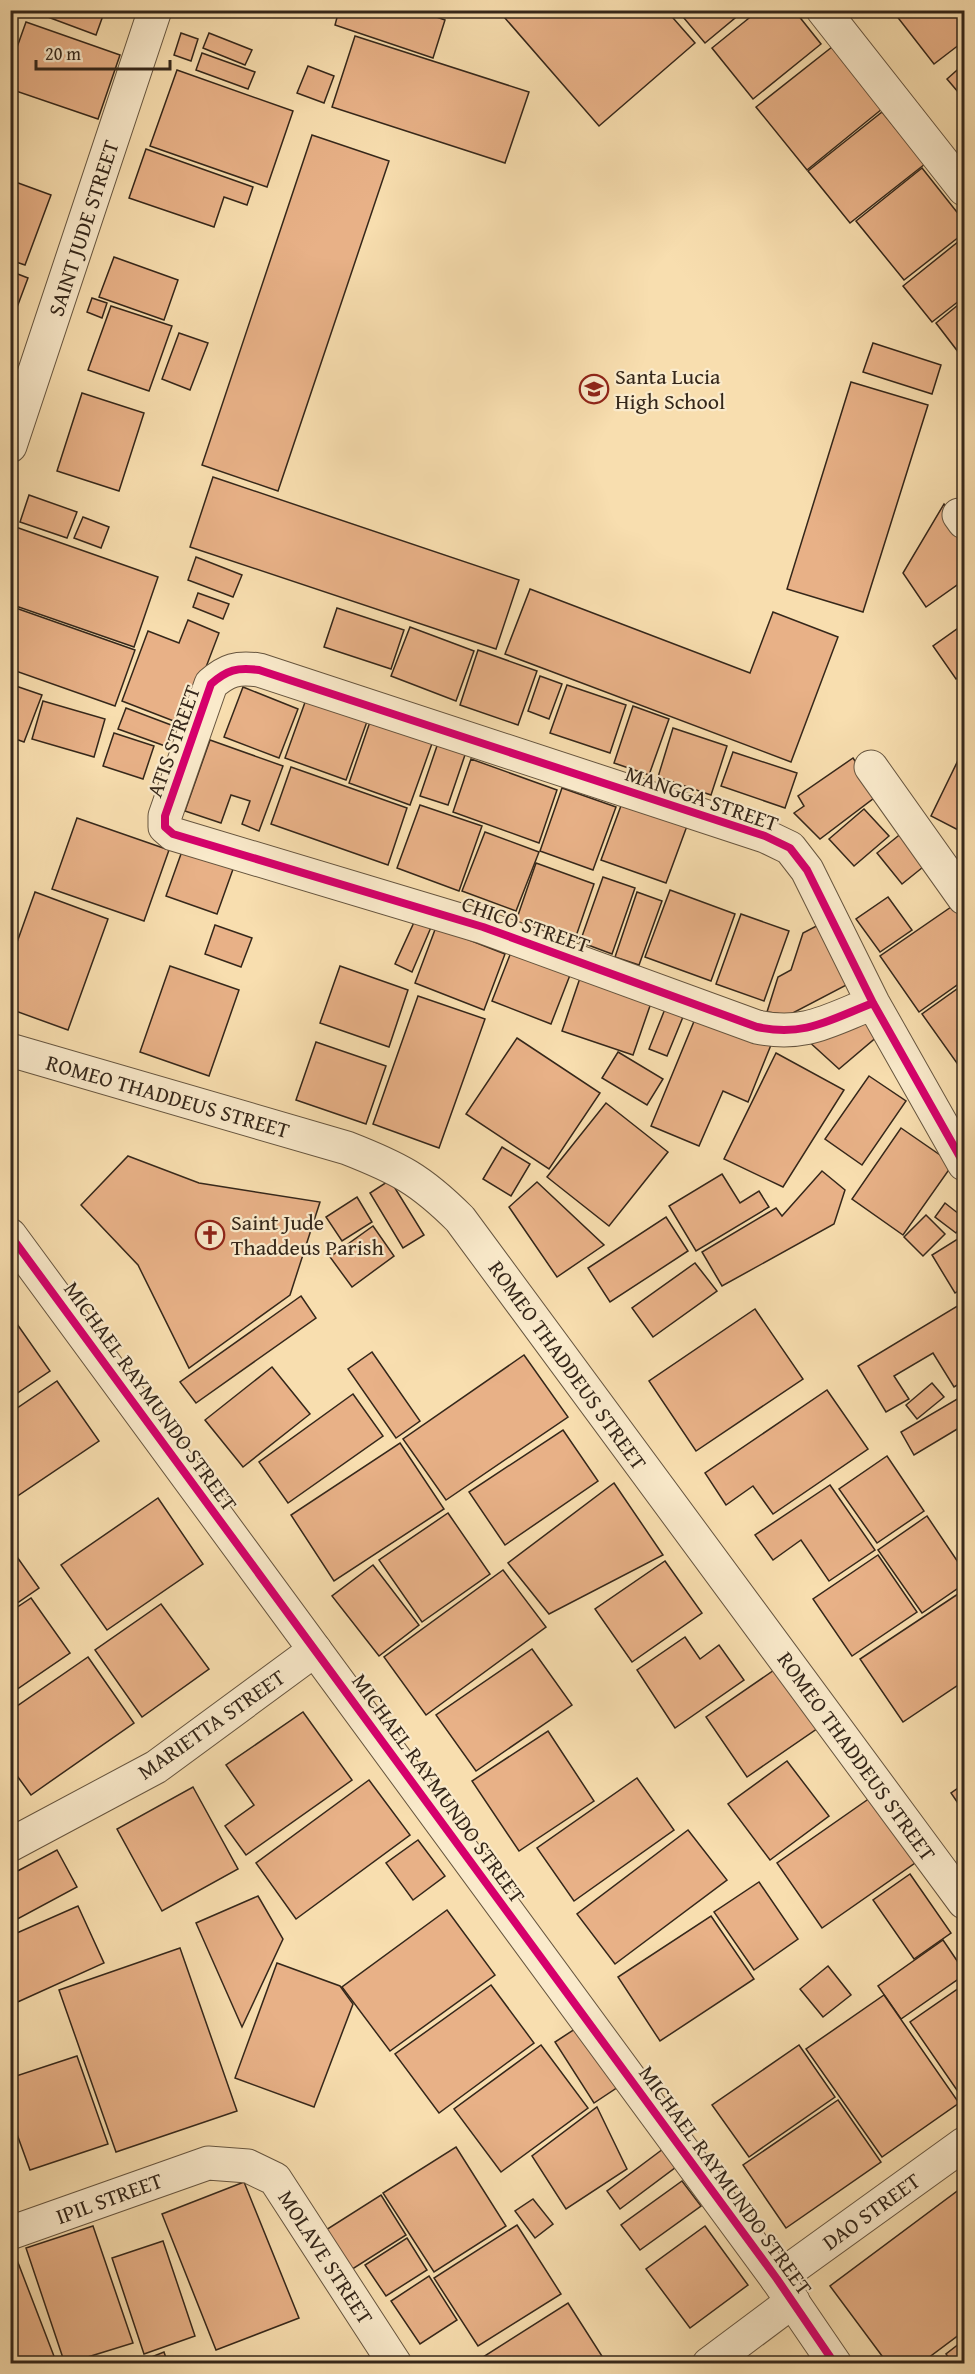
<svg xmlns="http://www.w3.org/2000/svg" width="975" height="2374" viewBox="0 0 975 2374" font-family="'Gentium Book Plus',serif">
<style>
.building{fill:#e8b187;stroke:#35271a;stroke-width:1.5}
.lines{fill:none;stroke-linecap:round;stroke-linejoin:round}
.minor-casing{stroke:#66553f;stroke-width:35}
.minor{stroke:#faeacb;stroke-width:33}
.cycleway-casing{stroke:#faeacb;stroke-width:11}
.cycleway{stroke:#d6006c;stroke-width:8}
.labels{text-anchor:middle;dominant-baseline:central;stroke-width:4.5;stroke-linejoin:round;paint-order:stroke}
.street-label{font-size:22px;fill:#35271a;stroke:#faeacb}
.poi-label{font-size:22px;fill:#35271a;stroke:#faeacb;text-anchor:start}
</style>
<rect width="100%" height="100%" fill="#f8deaf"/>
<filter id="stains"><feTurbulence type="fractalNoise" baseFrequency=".00333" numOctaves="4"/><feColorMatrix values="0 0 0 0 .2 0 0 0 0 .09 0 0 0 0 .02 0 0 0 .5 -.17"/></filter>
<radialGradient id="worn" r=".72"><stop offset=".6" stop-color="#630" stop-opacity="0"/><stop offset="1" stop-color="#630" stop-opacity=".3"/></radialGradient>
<g class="building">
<path d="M29 10H105L96 35Z"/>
<path d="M339 10H417L445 20 433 58 335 25Z"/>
<path d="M498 10H666L695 43 599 126Z"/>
<path d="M739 10 741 13 705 43 678 11Z"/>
<path d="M759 10H794L821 44 753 99 712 48Z"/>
<path d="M892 10H964V41L934 64Z"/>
<path d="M26 22 120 55 98 119 10 89V48L16 50Z"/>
<path d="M181 33 198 39 191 61 174 55Z"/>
<path d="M209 33 252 50 245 65 203 48Z"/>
<path d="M355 36 529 92 505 163 332 107Z"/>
<path d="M832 47 882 109 807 170 756 107Z"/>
<path d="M202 53 255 72 248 89 196 70Z"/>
<path d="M964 64V99L947 79Z"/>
<path d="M308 66 334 76 324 103 297 93Z"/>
<path d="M177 70 293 111 267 187 150 146Z"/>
<path d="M882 112 925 164 850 223 808 171Z"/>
<path d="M312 135 389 161 278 491 202 465Z"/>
<path d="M146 149 253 187 247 205 224 197 214 227 129 198Z"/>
<path d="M922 168 964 221V233L904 280 856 221Z"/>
<path d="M10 180 51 195 25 265 10 260Z"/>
<path d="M964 237V297L932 322 903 286Z"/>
<path d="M114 257 178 280 164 320 99 297Z"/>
<path d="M10 271 28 278 10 326Z"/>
<path d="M92 298 107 303 102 318 87 312Z"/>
<path d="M964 300V348L959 353 936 323Z"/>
<path d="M111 306 172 326 149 391 88 370Z"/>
<path d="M179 333 208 343 190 390 162 379Z"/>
<path d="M873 343 941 365 932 394 863 372Z"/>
<path d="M851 382 928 405 863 612 787 589Z"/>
<path d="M82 393 144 413 119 491 57 471Z"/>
<path d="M213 477 519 580 496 649 190 547Z"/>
<path d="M29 495 77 512 67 538 20 522Z"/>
<path d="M944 504 964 532V580L926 607 903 573Z"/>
<path d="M83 517 109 527 101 548 74 538Z"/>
<path d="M10 525 158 577 134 647 10 604Z"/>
<path d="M196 557 242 575 233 597 188 580Z"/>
<path d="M530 589 750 673 773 612 838 637 791 762 505 654Z"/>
<path d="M198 593 229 604 223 619 193 607Z"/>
<path d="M10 606 135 650 115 706 10 669Z"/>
<path d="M337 608 404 630 391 669 324 647Z"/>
<path d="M188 620 219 633 184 725 122 701 148 631 179 643Z"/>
<path d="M964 624V673L956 679 933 646Z"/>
<path d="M410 627 474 651 456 701 391 676Z"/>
<path d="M478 650 537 671 518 725 460 705Z"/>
<path d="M540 676 562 684 549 719 528 711Z"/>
<path d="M10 684 42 695 24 742 10 737Z"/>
<path d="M567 685 626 705 610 753 550 733Z"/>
<path d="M243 687 298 709 279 758 224 737Z"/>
<path d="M308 694 369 716 346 780 285 758Z"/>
<path d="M43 701 105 719 94 757 32 739Z"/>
<path d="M633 706 669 719 649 775 614 763Z"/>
<path d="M126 708 187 731 179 751 118 729Z"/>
<path d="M372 716 434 738 410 805 349 783Z"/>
<path d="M673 728 727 746 711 795 658 777Z"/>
<path d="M114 733 154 746 143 779 103 766Z"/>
<path d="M210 740 283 766 259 831 242 824 250 801 231 795 221 823 185 811Z"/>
<path d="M439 740 467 749 448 805 420 796Z"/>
<path d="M964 748V833L931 816Z"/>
<path d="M733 752 797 773 785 808 721 786Z"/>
<path d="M853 758 878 795 820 839 794 813 804 806 798 796Z"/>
<path d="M471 759 557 790 539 843 453 812Z"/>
<path d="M291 767 407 808 388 865 271 824Z"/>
<path d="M562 788 616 807 593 870 540 851Z"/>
<path d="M622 803 687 826 666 883 601 860Z"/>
<path d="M420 805 482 826 459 891 397 868Z"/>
<path d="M864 809 889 836 854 866 829 839Z"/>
<path d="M77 818 169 850 144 921 52 889Z"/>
<path d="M908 828 933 859 902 884 877 853Z"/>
<path d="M485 832 539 852 516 911 462 891Z"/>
<path d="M186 840 237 858 217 914 166 896Z"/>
<path d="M536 863 594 884 574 942 516 921Z"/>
<path d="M603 877 635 888 612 954 580 942Z"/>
<path d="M670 890 735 914 711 981 645 957Z"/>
<path d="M35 892 108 919 68 1030 10 1009V962Z"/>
<path d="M637 892 662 901 639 965 615 957Z"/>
<path d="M888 897 912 930 880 952 856 919Z"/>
<path d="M954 905 964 920V980L919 1012 880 956Z"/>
<path d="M741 914 789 931 764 1001 716 984Z"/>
<path d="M416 918 432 925 412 972 395 964Z"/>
<path d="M826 921 856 980 789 1015 767 1012 778 977 791 970 803 933Z"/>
<path d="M215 925 252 938 241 967 205 954Z"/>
<path d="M436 927 505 954 484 1010 415 983Z"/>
<path d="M513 947 572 970 551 1024 492 1001Z"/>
<path d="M170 966 239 990 209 1076 140 1052Z"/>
<path d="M340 966 408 990 389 1047 320 1023Z"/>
<path d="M580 978 651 1003 633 1055 562 1031Z"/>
<path d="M964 984V1062L959 1066 922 1014Z"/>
<path d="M418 996 485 1019 439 1148 373 1124Z"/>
<path d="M667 1004 685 1012 667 1056 649 1049Z"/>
<path d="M864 1010 879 1035 839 1069 806 1039Z"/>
<path d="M695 1019 771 1045 748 1102 723 1091 699 1146 651 1126Z"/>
<path d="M517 1038 600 1093 549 1169 466 1114Z"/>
<path d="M316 1042 386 1066 366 1124 296 1100Z"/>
<path d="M618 1052 663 1079 647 1105 602 1078Z"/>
<path d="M776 1053 844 1090 783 1187 724 1159Z"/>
<path d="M869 1076 906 1101 862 1165 825 1139Z"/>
<path d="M606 1103 668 1152 609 1226 547 1177Z"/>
<path d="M901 1128 953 1164 903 1235 852 1199Z"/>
<path d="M502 1147 530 1164 511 1196 483 1179Z"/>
<path d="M128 1156 199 1183 320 1202 290 1295 189 1368 138 1265 81 1205Z"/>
<path d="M822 1171 845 1190 834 1224 722 1286 702 1252 776 1208 782 1216Z"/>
<path d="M722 1174 740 1203 759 1191 769 1207 696 1251 669 1206Z"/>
<path d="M390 1180 424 1235 403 1248 370 1193Z"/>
<path d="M537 1182 604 1245 557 1277 509 1207Z"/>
<path d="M357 1197 372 1222 342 1241 326 1217Z"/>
<path d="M945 1203 964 1218V1222L956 1233 935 1217Z"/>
<path d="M926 1215 945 1234 923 1256 904 1237Z"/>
<path d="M666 1217 688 1251 610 1302 588 1268Z"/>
<path d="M373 1226 394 1256 352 1287 330 1257Z"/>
<path d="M964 1235V1287L955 1293 932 1255Z"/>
<path d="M695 1263 717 1291 653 1337 632 1308Z"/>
<path d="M301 1296 316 1318 196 1403 180 1382Z"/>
<path d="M964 1302V1381L954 1387 933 1353 894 1376 909 1399 886 1412 858 1366Z"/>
<path d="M755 1309 803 1379 696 1451 649 1381Z"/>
<path d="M10 1314 50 1371 10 1398Z"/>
<path d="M372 1352 420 1421 396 1438 348 1369Z"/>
<path d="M524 1355 568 1417 446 1500 403 1439Z"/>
<path d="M272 1367 310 1414 243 1467 205 1420Z"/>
<path d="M57 1381 99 1441 10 1501V1413Z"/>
<path d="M932 1383 944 1397 917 1419 906 1405Z"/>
<path d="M827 1390 868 1449 773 1514 753 1486 726 1505 705 1473Z"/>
<path d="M353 1394 383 1436 288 1503 259 1462Z"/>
<path d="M964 1395V1425L914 1455 901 1432Z"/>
<path d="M563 1430 598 1481 505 1545 469 1492Z"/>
<path d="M400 1443 444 1509 334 1581 291 1515Z"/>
<path d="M887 1456 924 1511 877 1543 839 1489Z"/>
<path d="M614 1483 663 1555 549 1614 508 1563Z"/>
<path d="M830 1485 875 1550 829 1581 801 1540 773 1560 755 1535Z"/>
<path d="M158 1498 203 1564 107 1630 61 1565Z"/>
<path d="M448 1513 490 1574 422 1622 379 1560Z"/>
<path d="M927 1516 964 1571V1584L922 1613 878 1550Z"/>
<path d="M10 1547 39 1588 10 1608Z"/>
<path d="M878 1555 917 1612 852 1656 813 1599Z"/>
<path d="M665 1561 702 1613 632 1662 595 1609Z"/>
<path d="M373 1565 419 1625 379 1656 332 1596Z"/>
<path d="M503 1570 546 1627 426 1715 384 1657Z"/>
<path d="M964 1590V1681L903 1722 860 1659Z"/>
<path d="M31 1598 70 1653 10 1694V1612Z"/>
<path d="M161 1604 209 1669 142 1717 95 1650Z"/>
<path d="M685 1637 700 1659 719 1645 744 1680 675 1728 637 1670Z"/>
<path d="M532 1649 572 1705 476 1771 436 1715Z"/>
<path d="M88 1657 134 1723 31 1795 10 1766V1711Z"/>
<path d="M780 1666 821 1726 747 1777 706 1717Z"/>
<path d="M303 1712 352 1780 246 1855 225 1826 254 1805 226 1765Z"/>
<path d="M548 1731 594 1801 519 1851 472 1781Z"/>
<path d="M787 1761 829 1816 770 1860 728 1804Z"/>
<path d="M637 1778 674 1830 574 1901 537 1848Z"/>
<path d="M369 1780 410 1835 296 1919 256 1863Z"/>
<path d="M964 1784V1812L951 1793Z"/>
<path d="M193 1787 238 1869 162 1911 117 1829Z"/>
<path d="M870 1798 915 1863 822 1928 777 1863Z"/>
<path d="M688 1830 727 1880 615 1964 577 1914Z"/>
<path d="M418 1840 445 1876 413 1900 386 1863Z"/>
<path d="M57 1850 77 1887 10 1923V1875Z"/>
<path d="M910 1874 951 1933 914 1959 873 1900Z"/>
<path d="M759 1882 798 1939 754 1970 714 1912Z"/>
<path d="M258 1896 283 1939 242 2027 196 1923Z"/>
<path d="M78 1906 104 1963 11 2005 10 1936Z"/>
<path d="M447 1910 495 1975 390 2051 342 1987Z"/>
<path d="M711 1916 754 1979 660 2041 618 1977Z"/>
<path d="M943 1940 964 1971V1975L901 2019 878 1986Z"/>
<path d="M180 1948 237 2111 116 2152 59 1990Z"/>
<path d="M277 1963 340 1986 353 2004 314 2107 235 2078Z"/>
<path d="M828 1966 851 1995 823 2017 800 1989Z"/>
<path d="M491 1985 534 2043 439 2113 395 2054Z"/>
<path d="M962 1986 964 2094 961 2096 910 2022Z"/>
<path d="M884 1995 959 2103 882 2157 806 2049Z"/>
<path d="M578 2027 618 2087 594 2103 555 2042Z"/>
<path d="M541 2045 588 2108 501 2172 454 2109Z"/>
<path d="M799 2045 835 2097 749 2157 712 2105Z"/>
<path d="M77 2056 108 2144 30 2170 10 2115V2078Z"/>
<path d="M838 2100 881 2162 786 2228 743 2165Z"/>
<path d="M597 2107 627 2169 566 2209 532 2156Z"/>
<path d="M10 2133 17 2150 10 2152Z"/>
<path d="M456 2147 506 2226 434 2272 383 2193Z"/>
<path d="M663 2149 676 2167 620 2209 607 2191Z"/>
<path d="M682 2181 701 2206 640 2250 621 2225Z"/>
<path d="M244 2182 299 2318 216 2350 162 2214Z"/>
<path d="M964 2186V2331L920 2364H888L830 2286Z"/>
<path d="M381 2195 406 2235 343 2275 318 2235Z"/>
<path d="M533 2199 553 2224 535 2238 515 2211Z"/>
<path d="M517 2225 561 2294 478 2346 434 2278Z"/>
<path d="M93 2226 133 2343 65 2364 26 2248Z"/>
<path d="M705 2226 748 2285 690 2328 646 2269Z"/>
<path d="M407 2238 427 2270 386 2296 365 2265Z"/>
<path d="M163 2241 195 2336 144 2354 112 2258Z"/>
<path d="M17 2260 57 2364H10V2262Z"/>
<path d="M429 2276 457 2320 420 2344 391 2301Z"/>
<path d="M568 2303 607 2364H472Z"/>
<path d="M964 2340V2364H953L946 2354Z"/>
<path d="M164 2352 168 2364H134Z"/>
</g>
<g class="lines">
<g class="minor-casing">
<g id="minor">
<path d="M823 10 964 189"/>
<path d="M10 446 155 10"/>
<path d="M959 515 964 522"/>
<path d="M871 767 964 898"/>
<path d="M873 1003C829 1020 805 1037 757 1027L483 927 173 834 165 827V816L211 684C227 670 237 667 259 670L765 836 790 848 807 870 873 1003 964 1164"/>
<path d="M10 1050 347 1148C398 1168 420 1179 460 1219L964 1902"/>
<path d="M10 1235 777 2279 835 2364"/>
<path d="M10 1845 156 1767 315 1650"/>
<path d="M10 2233 208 2163 248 2166 275 2179 395 2364"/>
<path d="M777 2279 964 2144"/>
<path d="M709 2364 793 2301"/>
</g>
</g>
<use href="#minor" class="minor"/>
<g class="cycleway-casing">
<g id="cycleway">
<path d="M873 1003C829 1020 805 1037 757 1027L483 927 173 834 165 827V816L211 684C227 670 237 667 259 670L765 836 790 848 807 870 873 1003 964 1164"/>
<path d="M10 1235 777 2279 835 2364"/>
</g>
</g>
<use href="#cycleway" class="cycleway"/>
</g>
<defs>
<g id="school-ring" transform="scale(1.5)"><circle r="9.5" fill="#faeacb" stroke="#8f2418" stroke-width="1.5"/><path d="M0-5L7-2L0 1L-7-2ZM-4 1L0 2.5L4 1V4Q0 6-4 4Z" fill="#8f2418"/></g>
<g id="church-ring" transform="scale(1.5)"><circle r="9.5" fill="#faeacb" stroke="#8f2418" stroke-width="1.5"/><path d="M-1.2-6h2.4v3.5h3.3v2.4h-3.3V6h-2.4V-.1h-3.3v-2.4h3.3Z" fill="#8f2418"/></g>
</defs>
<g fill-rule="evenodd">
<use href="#school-ring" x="594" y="389"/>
<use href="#church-ring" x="210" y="1235"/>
</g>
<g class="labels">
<g class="street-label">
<text transform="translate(83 228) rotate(-72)">SAINT JUDE STREET</text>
<text transform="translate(173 741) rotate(-70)">ATIS STREET</text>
<text transform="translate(702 798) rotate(19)">MANGGA STREET</text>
<text transform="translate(526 924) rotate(19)">CHICO STREET</text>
<text transform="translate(168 1096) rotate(16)">ROMEO THADDEUS STREET</text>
<text transform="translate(568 1365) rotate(54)">ROMEO THADDEUS STREET</text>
<text transform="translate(151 1396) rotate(54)">MICHAEL RAYMUNDO STREET</text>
<text transform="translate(211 1724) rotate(-35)">MARIETTA STREET</text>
<text transform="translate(857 1756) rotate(54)">ROMEO THADDEUS STREET</text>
<text transform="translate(439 1788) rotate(54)">MICHAEL RAYMUNDO STREET</text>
<text transform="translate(726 2180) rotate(54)">MICHAEL RAYMUNDO STREET</text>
<text transform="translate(109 2198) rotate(-20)">IPIL STREET</text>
<text transform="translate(871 2211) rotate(-36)">DAO STREET</text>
<text transform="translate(326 2257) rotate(57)">MOLAVE STREET</text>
</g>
<g class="poi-label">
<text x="615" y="376">Santa Lucia<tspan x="615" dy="25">High School</tspan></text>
<text x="231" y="1222">Saint Jude<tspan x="231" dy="25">Thaddeus Parish</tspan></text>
</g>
</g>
<rect width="975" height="2374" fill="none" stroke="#f8deaf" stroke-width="36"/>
<rect x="12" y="12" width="951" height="2350" fill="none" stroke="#35271a" stroke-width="3"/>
<rect x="18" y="18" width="939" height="2338" fill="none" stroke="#35271a" stroke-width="1.5"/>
<path d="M36 60v9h134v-9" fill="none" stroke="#35271a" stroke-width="3"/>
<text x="45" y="60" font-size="18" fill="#35271a" stroke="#faeacb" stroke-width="4.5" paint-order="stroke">20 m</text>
<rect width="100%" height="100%" filter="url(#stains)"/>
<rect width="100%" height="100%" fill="url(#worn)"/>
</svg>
